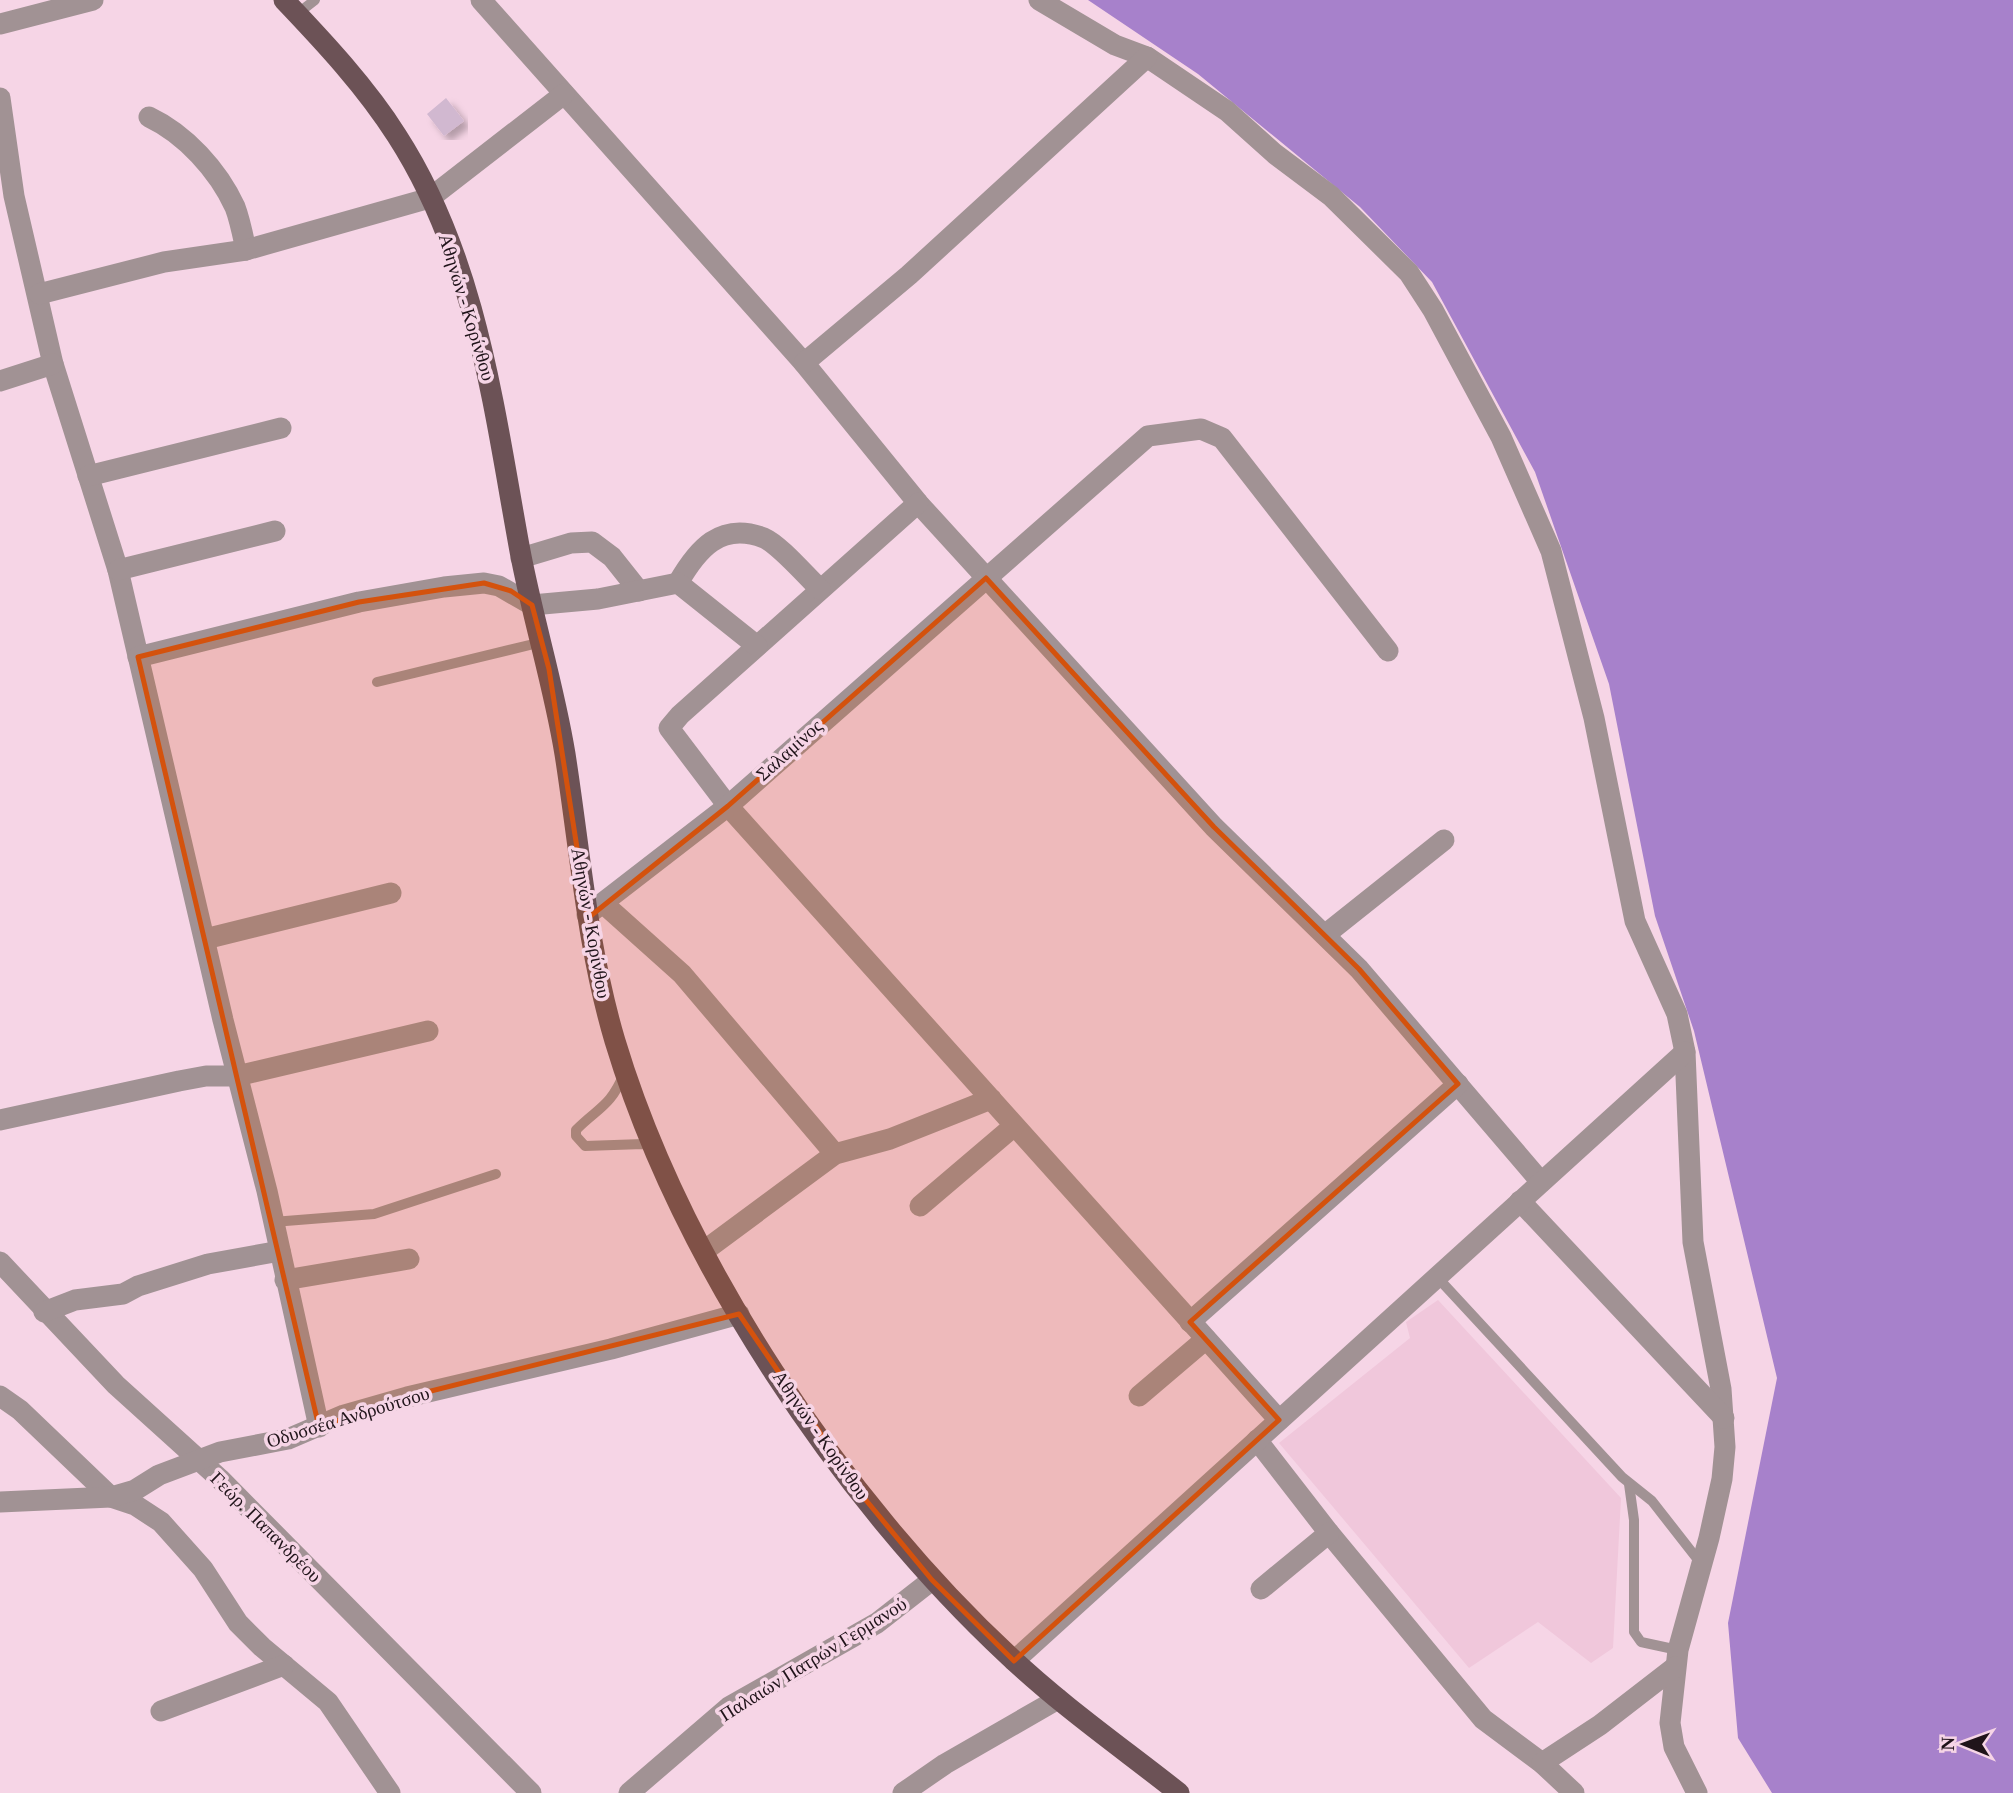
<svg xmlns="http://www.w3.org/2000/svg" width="2013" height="1793" viewBox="0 0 2013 1793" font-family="'Times New Roman',serif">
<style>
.built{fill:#f0c7db}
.water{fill:#a781cb}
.building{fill:#d1b8d0;filter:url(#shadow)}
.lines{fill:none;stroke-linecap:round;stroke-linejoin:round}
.lane{stroke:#a19294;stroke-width:10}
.street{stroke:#a19294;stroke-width:21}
.primary{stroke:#6c5256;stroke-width:21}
.marked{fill:#d4520d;fill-opacity:0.2;stroke:#d4520d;stroke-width:5;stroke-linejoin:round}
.labels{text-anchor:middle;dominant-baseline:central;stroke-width:7;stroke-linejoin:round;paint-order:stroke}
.street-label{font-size:19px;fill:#20141a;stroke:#f6d5e6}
</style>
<defs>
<filter id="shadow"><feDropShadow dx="6" dy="6" stdDeviation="3.5" flood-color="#0004"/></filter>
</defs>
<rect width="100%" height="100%" fill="#f6d5e6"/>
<path class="built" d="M1438 1300 1621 1498 1613 1648 1591 1663 1538 1622 1469 1668 1279 1443 1410 1338 1406 1322Z"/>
<path class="water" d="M1088 0H2013V1793H1772L1738 1738 1728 1623 1777 1378 1694 1031 1655 916 1609 684 1535 472 1432 282 1360 207 1198 74Z"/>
<path class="building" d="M446 98 464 121 444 136 427 114Z"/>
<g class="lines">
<g class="lane">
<path d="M297 14 315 0"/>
<path d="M377 682 542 642"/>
<path d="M624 1074C610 1107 599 1107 576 1130V1136L585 1146 643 1144 654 1147"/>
<path d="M273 1222 374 1214 496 1174"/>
<path d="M1437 1277 1622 1477 1652 1501 1702 1565"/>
<path d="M1629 1484 1634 1520V1632L1641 1642 1678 1650"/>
</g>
<g class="street">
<path d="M481 0 804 363 918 503 1214 827 1359 969 1541 1182"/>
<path d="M1039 0 1115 45 1147 57 1227 111 1275 154 1331 196 1409 273 1433 310 1501 437 1551 551 1594 718 1635 921 1677 1014 1685 1052 1693 1242 1721 1389 1725 1447 1722 1479 1709 1538 1678 1650 1670 1723 1674 1747 1697 1793"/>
<path d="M0 24 93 0"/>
<path d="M0 98 14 196 53 364 118 570 223 1020 267 1191 319 1427"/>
<path d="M149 117C185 134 218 170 235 207 240 220 243 236 246 250"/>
<path d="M39 294 164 262 246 250 430 198 564 94"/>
<path d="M804 363 909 275 1147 57"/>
<path d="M0 381 53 364"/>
<path d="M88 476 281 428"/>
<path d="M918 503 680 715 669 728 728 806 1279 1420"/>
<path d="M521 558 571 543 592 542 612 557 639 591"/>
<path d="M118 570 275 531"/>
<path d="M678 583C697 550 720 521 764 538 780 545 806 576 820 589"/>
<path d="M138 657 359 602 444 587 484 583 499 586 532 605 598 599 678 583 757 646"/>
<path d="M605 905 682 974 835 1154"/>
<path d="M587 915 728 806 1148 436 1201 429 1222 438 1388 651"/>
<path d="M1326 934 1444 840"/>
<path d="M205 939 391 893"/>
<path d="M0 1120 179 1081 206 1076H237L428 1031"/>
<path d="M1520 1201 1724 1418"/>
<path d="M920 1206 1014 1126"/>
<path d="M704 1251 835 1154 890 1139 991 1099"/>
<path d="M0 1262 116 1385 220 1479 531 1793"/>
<path d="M285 1280 409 1259"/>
<path d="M44 1312 75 1300 123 1294 138 1286 208 1264 280 1251"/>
<path d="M1190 1322 1458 1084"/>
<path d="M0 1396 20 1410 111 1497 135 1505 161 1522 203 1569 238 1623 262 1647 328 1702 390 1793"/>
<path d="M1139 1396 1206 1339"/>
<path d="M1257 1440 1329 1533 1483 1719 1542 1763 1574 1793"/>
<path d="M0 1502 111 1497 135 1490 159 1475 220 1452 288 1439 344 1415 407 1397 611 1349 739 1314"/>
<path d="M1261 1589 1329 1533"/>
<path d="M1014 1661 1685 1052"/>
<path d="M161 1711 284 1665"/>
<path d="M1542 1763 1600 1725 1675 1667"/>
<path d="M629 1793 729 1707 877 1623 932 1580"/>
<path d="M903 1793 945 1764 1058 1699"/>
</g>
<path class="primary" d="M284 0C324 42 366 87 397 136 477 260 494 410 520 551 533 620 554 686 565 754 580 850 587 947 615 1041 681 1260 842 1501 1009 1656 1062 1706 1122 1748 1179 1793"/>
</g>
<path class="marked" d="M986 578 1214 827 1359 969 1458 1084 1190 1322 1279 1420 1014 1661 932 1580 865 1499 739 1314 407 1397 319 1427 138 657 359 602 484 583 511 591 532 605 549 669 588 918 728 806Z"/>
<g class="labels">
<g class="street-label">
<text transform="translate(467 307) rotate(73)">Αθηνών - Κορίνθου</text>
<text transform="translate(789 750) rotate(-42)">Σαλαμίνος</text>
<text transform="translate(591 923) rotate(80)">Αθηνών - Κορίνθου</text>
<text transform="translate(348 1417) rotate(-17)">Οδυσσέα Ανδρούτσου</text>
<text transform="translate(821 1435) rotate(55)">Αθηνών - Κορίνθου</text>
<text transform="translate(266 1527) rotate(45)">Γεώρ. Παπανδρέου</text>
<text transform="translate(813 1659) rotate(-32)">Παλαιών Πατρών Γερμανού</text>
</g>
</g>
<g transform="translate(1964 1744) rotate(271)" stroke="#f6d5e6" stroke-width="5" paint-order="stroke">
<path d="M0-5L12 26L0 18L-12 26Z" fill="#20141a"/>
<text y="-10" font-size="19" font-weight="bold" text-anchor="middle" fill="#20141a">N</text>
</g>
</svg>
